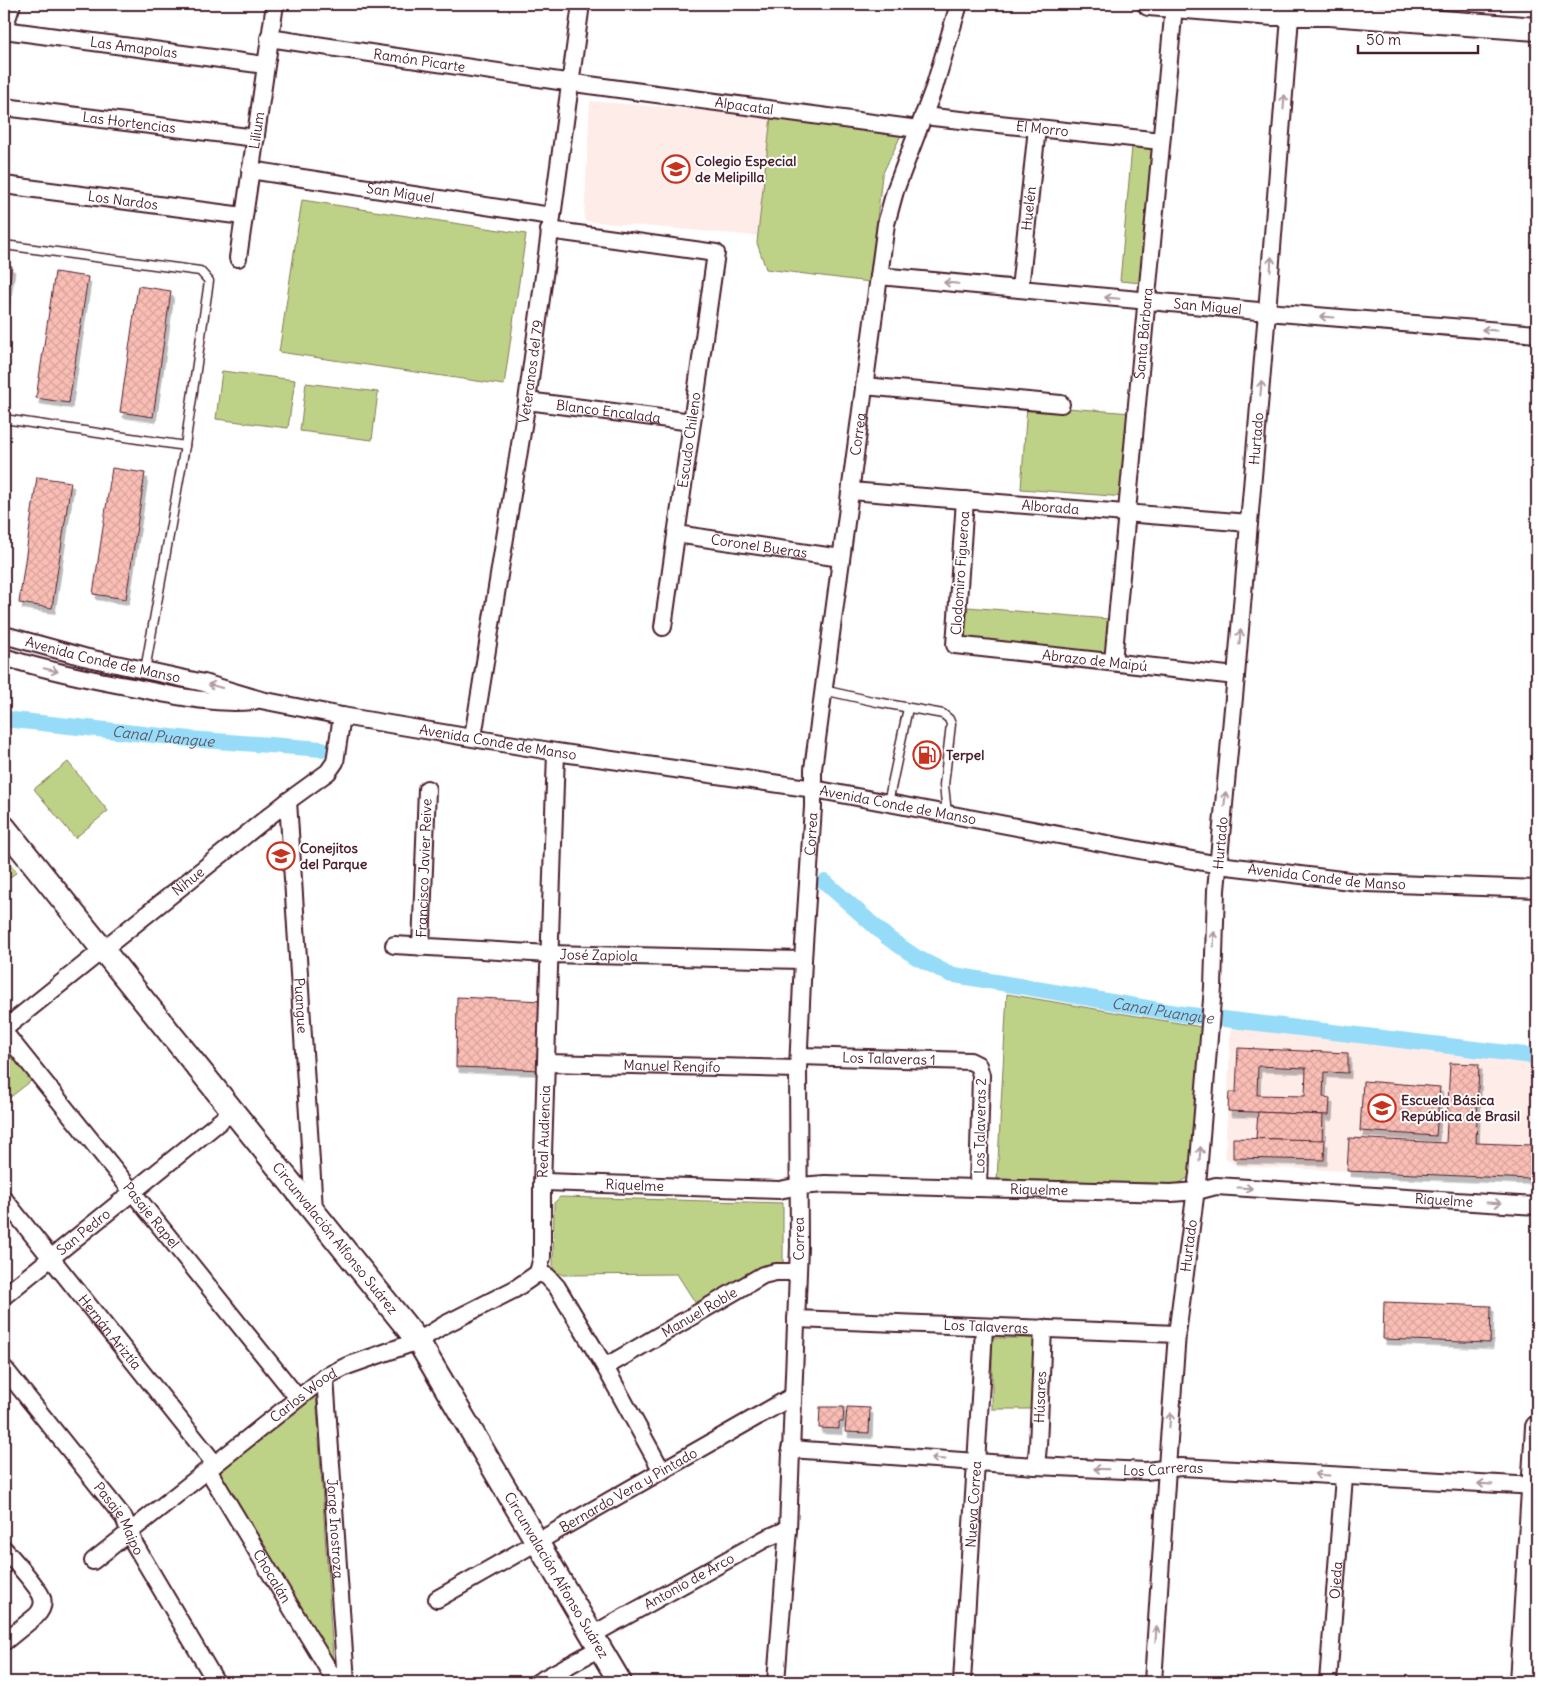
<svg xmlns="http://www.w3.org/2000/svg" width="1541" height="1686" viewBox="0 0 1541 1686" font-family="Delius,sans-serif">
<style>
.built{fill:#feece9}
.green{fill:#bed287;stroke:#847859}
.lines{fill:none;stroke-linecap:round;stroke-linejoin:round}
.canal{stroke:#96dcf8;stroke-width:16}
.building{fill:url(#building-cross-hatch);stroke:#4a1f2b;fill-rule:evenodd;filter:url(#shadow)}
.lane-casing{stroke:#4a1f2b;stroke-width:11}
.street-casing{stroke:#4a1f2b;stroke-width:20}
.secondary-casing{stroke:#4a1f2b;stroke-width:26}
.lane{stroke:#fff;stroke-width:8}
.street{stroke:#fff;stroke-width:16}
.secondary{stroke:#fff;stroke-width:22}
.oneway{stroke:#ae9aa0}
.labels{text-anchor:middle;dominant-baseline:central;stroke-width:4;stroke-linejoin:round;paint-order:stroke}
.street-label{font-size:14px;fill:#4a1f2b;stroke:#fff}
.poi-label{font-size:14px;font-weight:bold;fill:#4a1f2b;stroke:#fff;text-anchor:start}
.water-label{font-size:15px;font-style:italic;fill:#615868;stroke:#fff}
</style>
<defs>
<pattern id="building-cross-hatch" width="8" height="8" patternUnits="userSpaceOnUse" patternTransform="scale(1.25)"><rect width="8" height="8" fill="#fabeb5"/><path d="M0 0l8 8M0 8l8-8" fill="none" stroke="#d8a39c"/></pattern>
<filter id="shadow"><feDropShadow dx="3" dy="5.5" stdDeviation="0" flood-color="#0004"/></filter>
</defs>
<rect width="100%" height="100%" fill="#fff"/>
<filter id="ink" filterUnits="userSpaceOnUse"><feTurbulence type="fractalNoise" baseFrequency=".02" numOctaves="2"/><feDisplacementMap in="SourceGraphic" scale="10" xChannelSelector="R" yChannelSelector="G"/><feConvolveMatrix kernelMatrix="1 2 1 2 8 2 1 2 1" color-interpolation-filters="sRGB"/></filter>
<g filter="url(#ink)">
<g class="built">
<path d="M590 101 771 116 758 236 584 221Z"/>
<path d="M1231 1022 1537 1058V1180L1237 1166 1225 1158Z"/>
</g>
<g class="green">
<path d="M771 116 902 133 882 175 870 282 766 269 757 243Z"/>
<path d="M1132 147 1153 149 1142 283 1120 281Z"/>
<path d="M302 200 526 234 504 385 279 352Z"/>
<path d="M222 371 295 380 288 428 216 419Z"/>
<path d="M306 383 378 392 372 440 300 431Z"/>
<path d="M1027 405 1132 413 1125 497 1021 489Z"/>
<path d="M968 607 1108 619 1105 653 965 641Z"/>
<path d="M68 762 108 811 75 838 34 789Z"/>
<path d="M4 856 17 872 4 882Z"/>
<path d="M1007 994 1202 1027 1191 1176 1178 1184 997 1179Z"/>
<path d="M4 1042 35 1078 4 1102Z"/>
<path d="M560 1197 783 1203V1269L698 1307 677 1274 563 1275 553 1270 554 1203Z"/>
<path d="M992 1338H1035L1034 1409H992Z"/>
<path d="M316 1393 334 1675 214 1471Z"/>
</g>
<g class="lines">
<g class="canal">
<path id="s1" d="M4 719 190 739 322 749"/>
<path id="s2" d="M825 882 888 938 916 957 949 974 1182 1014 1533 1056"/>
</g>
</g>
<g class="building">
<path d="M4 265 12 266 4 319Z"/>
<path d="M55 272 88 277 69 403 36 398Z"/>
<path d="M138 286 171 291 153 417 120 412Z"/>
<path d="M112 468 145 473 126 599 93 594Z"/>
<path d="M37 477 71 482 52 608 19 603Z"/>
<path d="M457 997 543 1001V1070L456 1067Z"/>
<path d="M1238 1048 1348 1053V1073L1324 1072 1323 1097 1330 1098 1329 1115 1228 1111 1229 1092H1236ZM1258 1066 1306 1068 1305 1096 1257 1095Z"/>
<path d="M1450 1063 1479 1064 1476 1143 1532 1145 1530 1179 1347 1171 1349 1138 1446 1143Z"/>
<path d="M1363 1081 1440 1087 1436 1136 1360 1131Z"/>
<path d="M1258 1112 1323 1115 1322 1141 1256 1138Z"/>
<path d="M1233 1138 1325 1140 1324 1160 1233 1158Z"/>
<path d="M1384 1302 1491 1306 1490 1343 1383 1339Z"/>
<path d="M820 1407H844L843 1422H839V1429L819 1428Z"/>
<path d="M847 1407 870 1408 869 1433 845 1432Z"/>
</g>
<g class="lines">
<g class="lane-casing">
<g id="lane">
<path d="M4 245 200 271 209 281 185 446 145 670"/>
<path d="M4 419 185 446"/>
<path d="M823 690 877 702 943 714 949 719 951 724 944 785 947 814"/>
<path d="M888 803 908 708"/>
</g>
</g>
<g class="street-casing">
<g id="street">
<path d="M4 28 12 4"/>
<path id="s3" d="M4 30 265 65"/>
<path id="s4" d="M269 38 559 81 918 129"/>
<path id="s5" d="M4 107 256 138"/>
<path id="s6" d="M923 116 1161 141"/>
<path id="s7" d="M250 170 551 216"/>
<path id="s8" d="M4 185 243 216"/>
<path d="M549 230 716 253 663 627"/>
<path id="s9" d="M238 258 275 4"/>
<path id="s10" d="M879 276 1279 313 1537 334"/>
<path id="s11" d="M1020 289 1037 128"/>
<path d="M864 386 1061 404"/>
<path id="s12" d="M527 401 692 422"/>
<path id="s13" d="M851 491 1249 523"/>
<path id="s14" d="M965 500 955 645 1236 676"/>
<path id="s15" d="M676 534 841 558"/>
<path id="s16" d="M4 635 84 657 204 683 261 700 342 716 556 752 814 789 1219 865 1366 883 1537 889"/>
<path d="M4 657C48 671 92 680 137 688 176 696 214 705 254 701"/>
<path id="s17" d="M1113 662 1174 6"/>
<path id="s18" d="M473 737 527 401 581 4"/>
<path id="s19" d="M288 801 314 1209"/>
<path id="s20" d="M394 945 549 954 803 960"/>
<path id="s21" d="M421 947 427 789"/>
<path id="s22" d="M4 1029 288 801 328 772 335 762 342 716"/>
<path id="s23" d="M4 1032 298 1398"/>
<path id="s24" d="M799 1056 970 1061 978 1065 981 1075 978 1187"/>
<path id="s25" d="M546 1063 798 1069"/>
<path id="s26" d="M542 1185 545 1182 779 1190 800 1186 825 1184 1171 1193 1197 1191 1216 1186 1537 1206"/>
<path id="s27" d="M4 1199 215 1464"/>
<path id="s28" d="M538 1273 542 1257V1185L556 752"/>
<path d="M538 1273 547 1276 557 1287 605 1367 662 1471"/>
<path id="s29" d="M4 1296 234 1110"/>
<path id="s30" d="M796 1319 1177 1334"/>
<path id="s31" d="M605 1367 763 1275 776 1272H798"/>
<path id="s32" d="M4 1368 124 1518 135 1545 216 1682"/>
<path id="s33" d="M325 1377 346 1682"/>
<path id="s34" d="M790 1449 1036 1466 1146 1471 1181 1467 1537 1486"/>
<path id="s35" d="M1036 1466 1038 1446 1043 1328"/>
<path id="s36" d="M208 1470 336 1682"/>
<path d="M4 1549C12 1558 40 1589 42 1598 44 1605 41 1611 36 1616L4 1642"/>
<path id="s37" d="M93 1561 325 1377 347 1366 418 1341 444 1325 515 1289 538 1273"/>
<path id="s38" d="M437 1599 793 1396"/>
<path id="s39" d="M592 1635 765 1539 788 1529"/>
<path d="M538 1682 600 1648"/>
<path id="s40" d="M776 1682 788 1529 799 1247 798 1069 803 960 813 807V769L886 224 895 191 934 88 959 4"/>
<path id="s41" d="M962 1682C969 1564 978 1445 984 1327"/>
<path id="s42" d="M1153 1682 1168 1453 1177 1334 1198 1174 1213 987 1216 890 1236 676 1267 312 1291 4"/>
<path id="s43" d="M1328 1682 1344 1477"/>
</g>
</g>
<g class="secondary-casing">
<g id="secondary">
<path d="M1149 4 1273 14H1329L1537 29"/>
<path id="s44" d="M4 827 418 1341 620 1682"/>
<path d="M1521 1682 1537 1427"/>
</g>
</g>
<use href="#lane" class="lane"/>
<use href="#street" class="street"/>
<use href="#secondary" class="secondary"/>
</g>
<defs><path id="oneway-shaft" d="M-6 0H5M1.5-3L5.5 0L1.5 3" fill="none" stroke-width="1.6" stroke-linecap="round" stroke-linejoin="round" transform="scale(1.25)"/></defs>
<g class="oneway">
<use href="#oneway-shaft" transform="translate(1284 102) rotate(-86)"/>
<use href="#oneway-shaft" transform="translate(1271 264) rotate(-86)"/>
<use href="#oneway-shaft" transform="translate(951 283) rotate(-175)"/>
<use href="#oneway-shaft" transform="translate(1112 298) rotate(-175)"/>
<use href="#oneway-shaft" transform="translate(1327 317) rotate(-176)"/>
<use href="#oneway-shaft" transform="translate(1489 330) rotate(-176)"/>
<use href="#oneway-shaft" transform="translate(1261 388) rotate(-85)"/>
<use href="#oneway-shaft" transform="translate(1240 637) rotate(-85)"/>
<use href="#oneway-shaft" transform="translate(51 670) rotate(14)"/>
<use href="#oneway-shaft" transform="translate(215 686) rotate(-165)"/>
<use href="#oneway-shaft" transform="translate(1225 799) rotate(-85)"/>
<use href="#oneway-shaft" transform="translate(1214 939) rotate(-88)"/>
<use href="#oneway-shaft" transform="translate(1200 1154) rotate(-86)"/>
<use href="#oneway-shaft" transform="translate(1245 1188) rotate(3)"/>
<use href="#oneway-shaft" transform="translate(1494 1203) rotate(3)"/>
<use href="#oneway-shaft" transform="translate(1170 1420) rotate(-85)"/>
<use href="#oneway-shaft" transform="translate(938 1459) rotate(-176)"/>
<use href="#oneway-shaft" transform="translate(1101 1469) rotate(-178)"/>
<use href="#oneway-shaft" transform="translate(1322 1475) rotate(-177)"/>
<use href="#oneway-shaft" transform="translate(1485 1484) rotate(-177)"/>
<use href="#oneway-shaft" transform="translate(1156 1634) rotate(-86)"/>
</g>
</g>
<defs>
<g id="school-ring" transform="scale(1.4375)"><circle r="9.5" fill="#fff" stroke="#c8321e" stroke-width="1.5"/><path d="M0-5L7-2L0 1L-7-2ZM-4 1L0 2.5L4 1V4Q0 6-4 4Z" fill="#c8321e"/></g>
<g id="fuel-ring" transform="scale(1.4375)"><circle r="9.5" fill="#fff" stroke="#c8321e" stroke-width="1.5"/><path d="M-5.5-6h7V0h2V4h1.3V-2.5L3-4.5l.8-.8L6-3V5H2.5V1h-1V6h-7ZM-4.2-4.7v3.2H.2V-4.7Z" fill="#c8321e"/></g>
</defs>
<g fill-rule="evenodd">
<use href="#school-ring" x="676" y="169"/>
<use href="#fuel-ring" x="927" y="755"/>
<use href="#school-ring" x="281" y="856"/>
<use href="#school-ring" x="1382" y="1108"/>
</g>
<g class="labels">
<g class="street-label">
<text stroke="none"><textPath href="#s3" startOffset="131">Las Amapolas</textPath></text>
<text stroke="none"><textPath href="#s4" startOffset="152">Ramón Picarte</textPath></text>
<text stroke="none"><textPath href="#s4" startOffset="480">Alpacatal</textPath></text>
<text stroke="none"><textPath href="#s5" startOffset="126">Las Hortencias</textPath></text>
<text stroke="none"><textPath href="#s6" startOffset="120">El Morro</textPath></text>
<text stroke="none"><textPath href="#s9" startOffset="129">Lilium</textPath></text>
<text stroke="none"><textPath href="#s7" startOffset="152">San Miguel</textPath></text>
<text stroke="none"><textPath href="#s8" startOffset="120">Los Nardos</textPath></text>
<text stroke="none"><textPath href="#s11" startOffset="81">Huelén</textPath></text>
<text stroke="none"><textPath href="#s10" startOffset="330">San Miguel</textPath></text>
<text stroke="none"><textPath href="#s17" startOffset="330">Santa Bárbara</textPath></text>
<text stroke="none"><textPath href="#s18" startOffset="370">Veteranos del 79</textPath></text>
<text stroke="none"><textPath href="#s12" startOffset="82">Blanco Encalada</textPath></text>
<text stroke="none"><textPath href="#s40" startOffset="1252">Correa</textPath></text>
<text transform="translate(689 440) rotate(-82)">Escudo Chileno</text>
<text stroke="none"><textPath href="#s42" startOffset="1248">Hurtado</textPath></text>
<text stroke="none"><textPath href="#s13" startOffset="200">Alborada</textPath></text>
<text stroke="none"><textPath href="#s15" startOffset="84">Coronel Bueras</textPath></text>
<text transform="translate(960 573) rotate(-86)">Clodomiro Figueroa</text>
<text stroke="none"><textPath href="#s16" startOffset="102">Avenida Conde de Manso</textPath></text>
<text stroke="none"><textPath href="#s14" startOffset="286">Abrazo de Maipú</textPath></text>
<text stroke="none"><textPath href="#s16" startOffset="506">Avenida Conde de Manso</textPath></text>
<text stroke="none"><textPath href="#s16" startOffset="911">Avenida Conde de Manso</textPath></text>
<text stroke="none"><textPath href="#s40" startOffset="849">Correa</textPath></text>
<text stroke="none"><textPath href="#s42" startOffset="842">Hurtado</textPath></text>
<text stroke="none"><textPath href="#s21" startOffset="79">Francisco Javier Reive</textPath></text>
<text stroke="none"><textPath href="#s16" startOffset="1346">Avenida Conde de Manso</textPath></text>
<text stroke="none"><textPath href="#s22" startOffset="236">Ñihue</textPath></text>
<text stroke="none"><textPath href="#s20" startOffset="205">José Zapiola</textPath></text>
<text stroke="none"><textPath href="#s19" startOffset="205">Puangue</textPath></text>
<text stroke="none"><textPath href="#s24" startOffset="90">Los Talaveras 1</textPath></text>
<text stroke="none"><textPath href="#s25" startOffset="126">Manuel Rengifo</textPath></text>
<text transform="translate(980 1126) rotate(-89)">Los Talaveras 2</text>
<text stroke="none"><textPath href="#s28" startOffset="142">Real Audiencia</textPath></text>
<text stroke="none"><textPath href="#s26" startOffset="94">Riquelme</textPath></text>
<text stroke="none"><textPath href="#s26" startOffset="499">Riquelme</textPath></text>
<text stroke="none"><textPath href="#s26" startOffset="905">Riquelme</textPath></text>
<text stroke="none"><textPath href="#s23" startOffset="235">Pasaje Rapel</textPath></text>
<text stroke="none"><textPath href="#s29" startOffset="102">San Pedro</textPath></text>
<text stroke="none"><textPath href="#s44" startOffset="528">Circunvalación Alfonso Suárez</textPath></text>
<text stroke="none"><textPath href="#s40" startOffset="444">Correa</textPath></text>
<text stroke="none"><textPath href="#s42" startOffset="438">Hurtado</textPath></text>
<text stroke="none"><textPath href="#s31" startOffset="109">Manuel Roble</textPath></text>
<text stroke="none"><textPath href="#s30" startOffset="190">Los Talaveras</textPath></text>
<text stroke="none"><textPath href="#s27" startOffset="170">Hernán Ariztía</textPath></text>
<text stroke="none"><textPath href="#s37" startOffset="268">Carlos Wood</textPath></text>
<text stroke="none"><textPath href="#s35" startOffset="69">Húsares</textPath></text>
<text stroke="none"><textPath href="#s34" startOffset="374">Los Carreras</textPath></text>
<text stroke="none"><textPath href="#s38" startOffset="220">Bernardo Vera y Pintado</textPath></text>
<text stroke="none"><textPath href="#s41" startOffset="178">Nueva Correa</textPath></text>
<text stroke="none"><textPath href="#s32" startOffset="190">Pasaje Maipo</textPath></text>
<text stroke="none"><textPath href="#s33" startOffset="152">Jorge Inostroza</textPath></text>
<text stroke="none"><textPath href="#s36" startOffset="124">Chocalán</textPath></text>
<text stroke="none"><textPath href="#s44" startOffset="932">Circunvalación Alfonso Suárez</textPath></text>
<text stroke="none"><textPath href="#s43" startOffset="102">Ojeda</textPath></text>
<text stroke="none"><textPath href="#s39" startOffset="111">Antonio de Arco</textPath></text>
</g>
<g class="poi-label">
<text x="695" y="161">Colegio Especial<tspan x="695" dy="16">de Melipilla</tspan></text>
<text x="946" y="755">Terpel</text>
<text x="300" y="848">Conejitos<tspan x="300" dy="16">del Parque</tspan></text>
<text x="1401" y="1100">Escuela Básica<tspan x="1401" dy="16">República de Brasil</tspan></text>
</g>
<g class="water-label">
<text stroke="none"><textPath href="#s1" startOffset="160">Canal Puangue</textPath></text>
<text stroke="none"><textPath href="#s2" startOffset="372">Canal Puangue</textPath></text>
</g>
</g>
<rect width="1541" height="1686" fill="none" stroke="#fff" stroke-width="20"/>
<rect x="10" y="10" width="1521" height="1666" fill="none" stroke="#4a1f2b" stroke-width="2" filter="url(#ink)"/>
<path d="M1358 45v8h120v-8" fill="none" stroke="#4a1f2b" stroke-width="2.5"/>
<text x="1366" y="45" font-size="15" fill="#4a1f2b" stroke="#ffffff" stroke-width="4" paint-order="stroke">50 m</text>
</svg>
